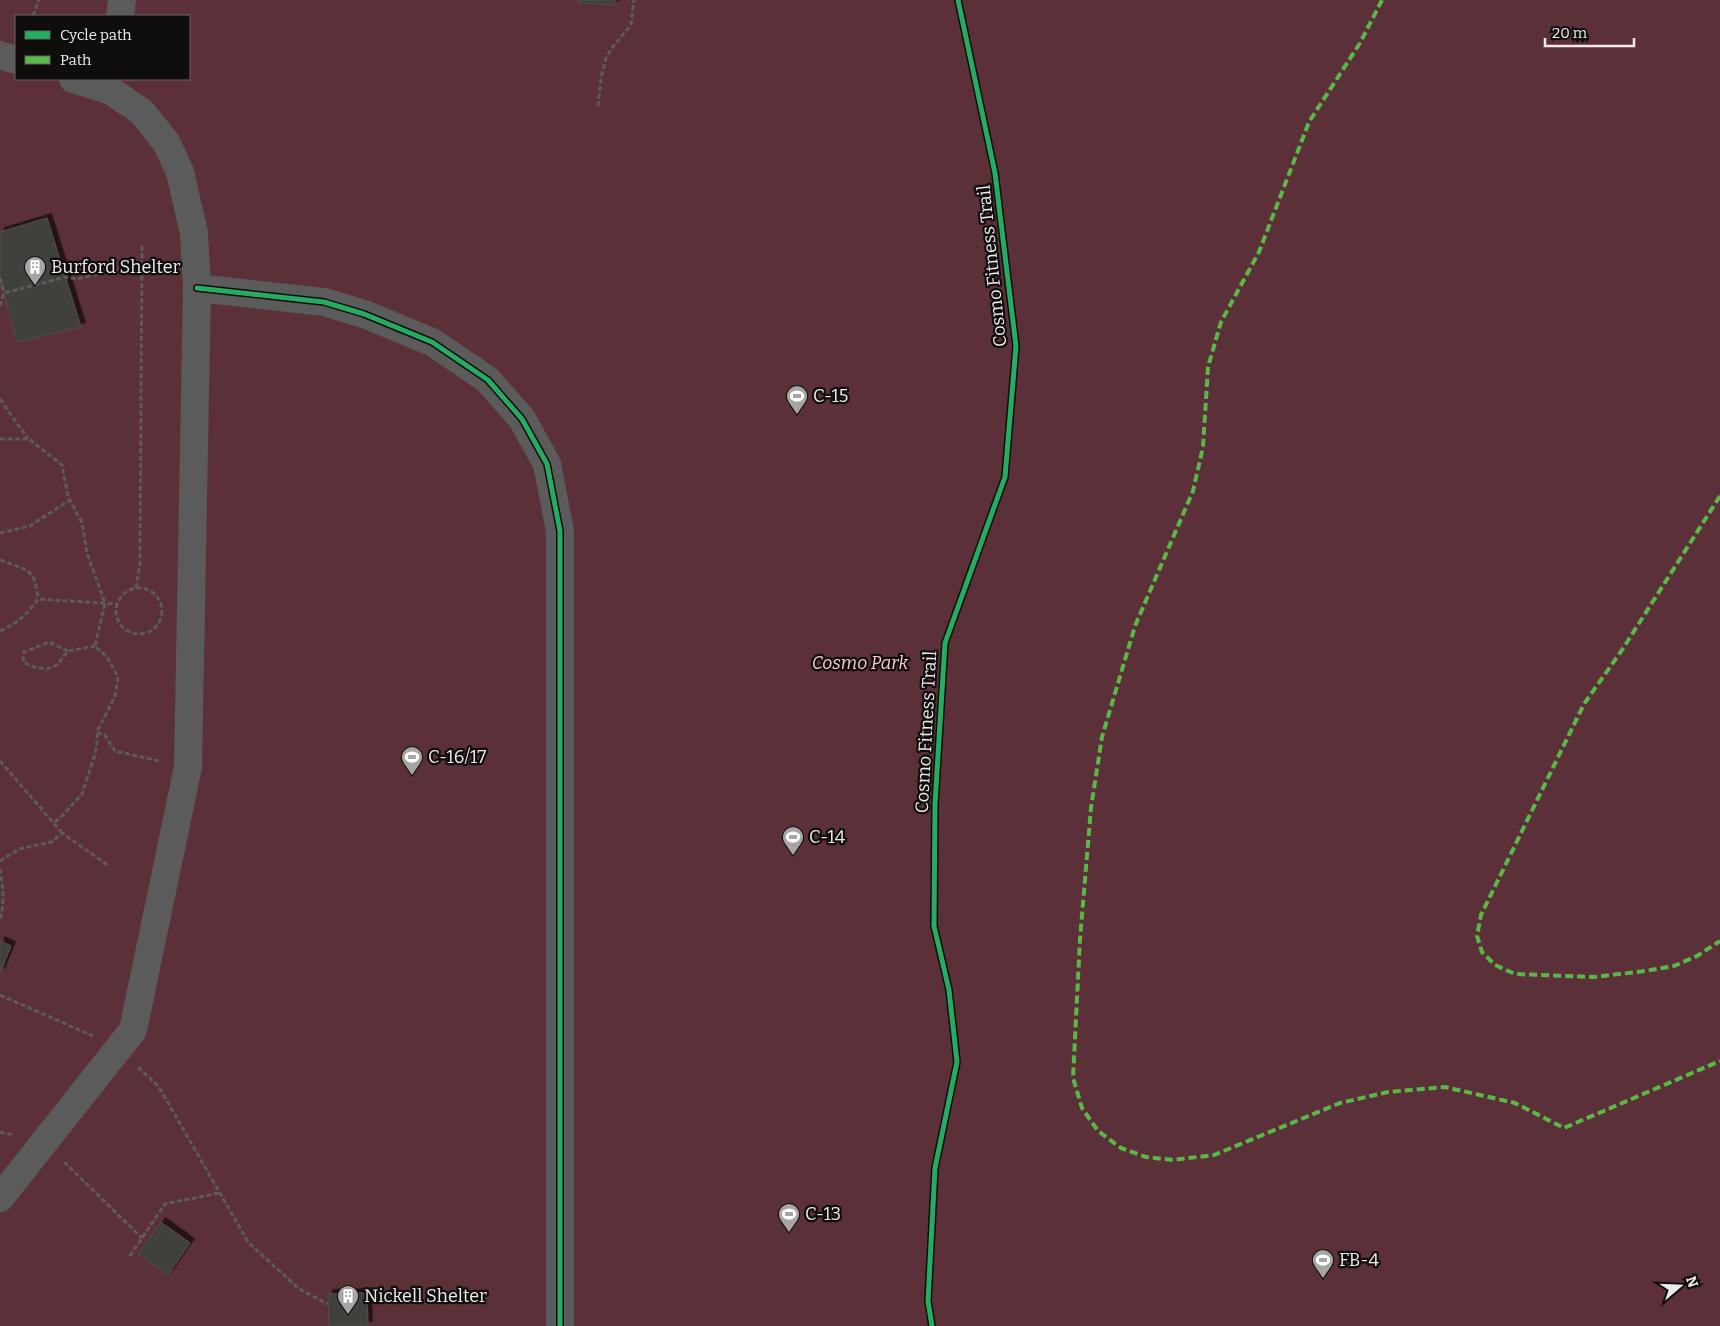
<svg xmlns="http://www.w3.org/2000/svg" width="1720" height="1326" viewBox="0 0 1720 1326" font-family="Bitter,serif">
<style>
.green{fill:#5c3038;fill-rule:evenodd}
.building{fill:#403f3d;stroke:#504e4d;filter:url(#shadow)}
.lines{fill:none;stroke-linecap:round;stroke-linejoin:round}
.path{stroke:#5c5b5a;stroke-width:3;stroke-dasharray:5 2.5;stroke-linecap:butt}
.minor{stroke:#5c5b5b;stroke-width:28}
.quiet{stroke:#58b947;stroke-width:4;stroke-dasharray:8 4;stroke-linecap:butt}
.cycleway-casing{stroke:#0f0e0c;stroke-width:8}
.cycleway{stroke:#26ab63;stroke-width:5}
.labels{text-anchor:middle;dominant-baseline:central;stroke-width:4.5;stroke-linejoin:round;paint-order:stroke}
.street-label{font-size:18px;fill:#edebe9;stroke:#0f0e0c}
.poi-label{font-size:18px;fill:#edebe9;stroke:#0f0e0c;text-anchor:start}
.park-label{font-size:18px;font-style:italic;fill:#fbcad1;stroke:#0f0e0c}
</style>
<defs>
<filter id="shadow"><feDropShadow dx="4.5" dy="-4.5" stdDeviation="0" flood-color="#0009"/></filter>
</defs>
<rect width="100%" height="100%" fill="#262422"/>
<path class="green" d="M0 0H1720V1326H0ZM16 16H189V79H16Z"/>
<g class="building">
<path d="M579 0H615V5L578 3Z"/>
<path d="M47 218 81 327 17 342 0 278V232Z"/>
<path d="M0 941 11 946 0 973Z"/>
<path d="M161 1222 190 1243 168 1275 138 1254Z"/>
<path d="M367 1293 368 1326H329L328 1294Z"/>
</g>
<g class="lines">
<g class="path">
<path d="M33 16 39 0"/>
<path d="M598 106 601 78 606 58 612 48 631 25 634 0"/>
<path d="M0 278 4 293"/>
<path d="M0 306 4 293 66 277 77 279 134 266 167 267"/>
<path d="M0 399 28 439"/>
<path d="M0 439H29L62 465 68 496 82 523 87 553 105 603 95 646 107 657 118 677 115 696 98 730 96 751 82 794 63 815 54 823"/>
<path d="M0 533 30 526 70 500"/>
<path d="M0 560C26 570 35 567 38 599"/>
<path d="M136 588 140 563 142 244"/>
<circle cx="139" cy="611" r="23"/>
<path d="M0 631C17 623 28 614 38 599L117 604"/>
<path d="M68 651 49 642 24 652 23 662 33 667 47 669 57 665 68 651 95 646"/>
<path d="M97 733 104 734 115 751 159 761"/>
<path d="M0 761 62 833"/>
<path d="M0 861 19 849 52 842 62 833 109 866"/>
<path d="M0 869C3 887 5 902 0 919"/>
<path d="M0 995 93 1036"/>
<path d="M138 1067 159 1087 248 1242 299 1289 328 1304"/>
<path d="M0 1132 14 1135"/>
<path d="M64 1162 142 1238"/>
<path d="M130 1256 165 1204 219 1193"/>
</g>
<g class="minor">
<path d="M120 16 122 0"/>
<path d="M0 55 16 60"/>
<path d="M197 288 324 302 364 314 432 342 488 380 522 419 547 464 560 531V1326"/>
<path d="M0 1198 133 1030 188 767 197 288 194 233 180 172 166 142 142 112 111 91 73 79"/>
</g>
<g class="quiet">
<path d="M1382 0 1360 43 1309 122 1259 252 1221 322 1208 367 1203 447 1193 491 1135 626 1102 737 1091 808 1080 939 1073 1078 1082 1108 1098 1131 1121 1148 1146 1157 1173 1160 1214 1155 1340 1103 1388 1092 1445 1087 1515 1103 1564 1128 1720 1061"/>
<path d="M1720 496 1622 650 1584 704 1481 915 1477 936 1482 952 1495 965 1515 974 1594 977 1645 971 1674 966 1697 956 1720 941"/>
</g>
<g class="cycleway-casing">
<g id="cycleway">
<path d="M197 288 324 302 364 314 432 342 488 380 522 419 547 464 560 531V1326"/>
<path d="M932 1326 928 1301 935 1168 957 1062 949 990 934 926 935 804 945 643 1005 477 1016 346 995 173 958 0"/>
</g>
</g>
<use href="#cycleway" class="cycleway"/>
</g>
<defs>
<g id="building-pin" transform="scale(1.125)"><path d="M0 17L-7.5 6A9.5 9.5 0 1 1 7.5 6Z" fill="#a7a5a3" stroke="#0f0e0c"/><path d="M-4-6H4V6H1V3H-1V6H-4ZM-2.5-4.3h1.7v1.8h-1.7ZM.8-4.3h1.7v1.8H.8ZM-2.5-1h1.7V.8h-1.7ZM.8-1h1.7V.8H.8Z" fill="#fff"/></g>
<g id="stadium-pin" transform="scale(1.125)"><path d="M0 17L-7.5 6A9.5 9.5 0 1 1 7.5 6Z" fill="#a7a5a3" stroke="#0f0e0c"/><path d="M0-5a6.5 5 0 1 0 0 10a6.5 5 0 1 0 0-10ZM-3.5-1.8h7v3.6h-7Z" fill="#fff"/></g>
</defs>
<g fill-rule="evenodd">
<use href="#building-pin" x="35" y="267"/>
<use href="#stadium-pin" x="797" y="396"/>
<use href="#stadium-pin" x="412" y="757"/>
<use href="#stadium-pin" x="793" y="837"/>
<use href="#stadium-pin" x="789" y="1214"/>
<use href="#stadium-pin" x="1323" y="1260"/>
<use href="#building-pin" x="348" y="1296"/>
</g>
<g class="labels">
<g class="street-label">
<text transform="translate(992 266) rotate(-96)">Cosmo Fitness Trail</text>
<text transform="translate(926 732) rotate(-87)">Cosmo Fitness Trail</text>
</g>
<g class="poi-label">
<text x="51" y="267">Burford Shelter</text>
<text x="813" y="396">C-15</text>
<text x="428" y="757">C-16/17</text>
<text x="809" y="837">C-14</text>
<text x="805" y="1214">C-13</text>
<text x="1339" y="1260">FB-4</text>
<text x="364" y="1296">Nickell Shelter</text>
</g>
<g class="park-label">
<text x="860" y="663">Cosmo Park</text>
</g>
</g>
<rect x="15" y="15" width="175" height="65" fill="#0f0e0c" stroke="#686664"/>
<rect x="25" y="31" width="25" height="8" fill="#26ab63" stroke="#686664"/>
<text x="60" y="40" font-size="15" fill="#edebe9">Cycle path</text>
<rect x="25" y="56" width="25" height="8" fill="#58b947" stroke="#686664"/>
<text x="60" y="65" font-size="15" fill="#edebe9">Path</text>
<g transform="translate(1680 1286) rotate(71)" stroke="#0f0e0c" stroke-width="4" paint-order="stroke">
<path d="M0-4L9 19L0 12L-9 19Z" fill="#edebe9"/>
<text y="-8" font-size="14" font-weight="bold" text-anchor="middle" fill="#edebe9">N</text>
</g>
<path d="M1545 38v8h89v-8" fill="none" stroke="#edebe9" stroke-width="2.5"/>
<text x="1552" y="38" font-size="15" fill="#edebe9" stroke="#0f0e0c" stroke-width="4" paint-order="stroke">20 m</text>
</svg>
